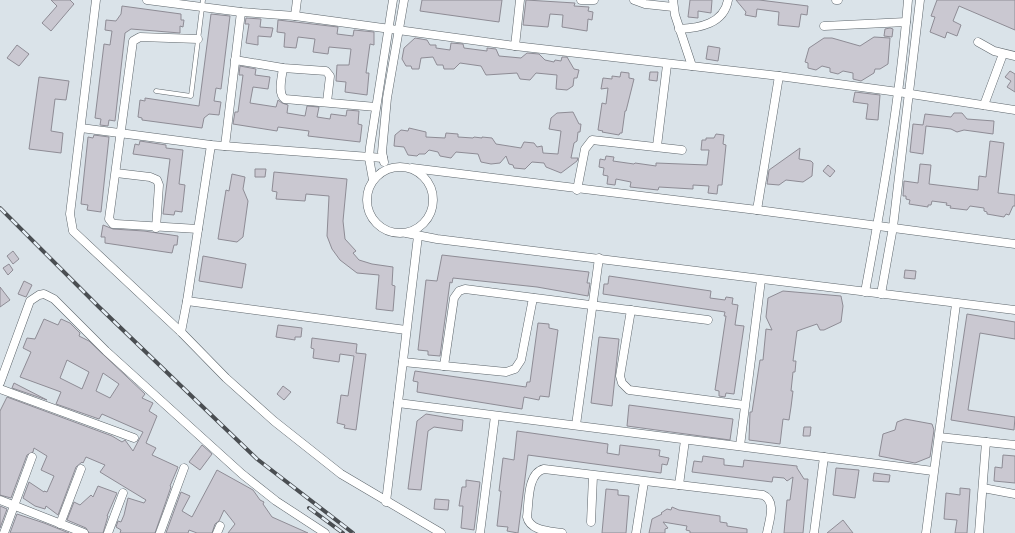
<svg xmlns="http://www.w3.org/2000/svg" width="1015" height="533" viewBox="0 0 1015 533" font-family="Figtree,sans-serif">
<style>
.building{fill:#cac8d1;stroke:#8e8c95;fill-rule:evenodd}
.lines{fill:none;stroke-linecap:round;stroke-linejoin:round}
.service-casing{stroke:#5d656b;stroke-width:5}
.minor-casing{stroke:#5d656b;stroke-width:9}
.service{stroke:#fff;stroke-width:4}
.minor{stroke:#fff;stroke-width:8}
.rail-casing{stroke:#4a4e52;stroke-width:4}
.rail{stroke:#e7f0f7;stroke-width:2.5;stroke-dasharray:8;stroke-linecap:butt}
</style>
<rect width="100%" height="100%" fill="#dae3e9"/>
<g class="building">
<path d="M51 0H70L74 4 51 31 42 23 57 6Z"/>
<path d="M422 0H502L499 22 420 11Z"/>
<path d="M526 0 575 3 574 6 589 7 588 11 593 12 592 20 588 19 587 31 562 27 563 15 550 14 548 27 523 25Z"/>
<path d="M690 0H712L711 13 698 11V18L688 17Z"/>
<path d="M736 0H759L808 6 807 15 801 14 799 27 778 25 779 12 757 9 756 17 745 15 746 12Z"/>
<path d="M937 0H1015V30L959 6 953 21 961 25 957 36 947 32 945 38 930 32 935 17 931 16Z"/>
<path d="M122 6 181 14V20H184L183 27 180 26V33L131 29 125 33 115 121 109 120 108 126 100 125 101 119 95 118 104 44 110 45 112 31 105 30 106 20 116 21 121 14Z"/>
<path d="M211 14 230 16 221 89 216 88 214 101 221 102 219 115 209 114 204 118 202 128 142 120V118L138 117 140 100 145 101V98L199 106Z"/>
<path d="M246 18 261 19 260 27 273 28 271 37 258 36V45L246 43 249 24H245Z"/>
<path d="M278 20 338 27 337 34 353 36 354 30 374 32V45L370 44 366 73H369L367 95 345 92 346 82 336 81 337 65H349L351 49 329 47 328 54 313 52 315 39 298 37 296 48 284 47 285 33 277 32Z"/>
<path d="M890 28 893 29 892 37 884 36 885 29Z"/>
<path d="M874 37 890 38 888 64 880 69H875L874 73 861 81 853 79V73L843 71 838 74 830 72V68L822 66 816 70 808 68V63L805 62 809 48 824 38H832L860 46Z"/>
<path d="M415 38 427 40 430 45H436V48L450 50 451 43 463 44 464 48 487 51V48L496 49 499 56 521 58 527 53 539 54 545 60 554 62 555 60 561 61 562 57H567L574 69 579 70 577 78H574L573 86 567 90 556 89 557 75 536 73 530 80 520 79 517 73 486 75 481 66 460 63 454 69H444L443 65H437L433 57 421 58 419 69H412L411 66H406L402 59 404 48Z"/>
<path d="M17 45 29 54 19 66 7 58Z"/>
<path d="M708 46 720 48 718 61 706 59Z"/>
<path d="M240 66 256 69 255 75 270 77 268 89 253 87 250 103 276 107 278 100 282 103 288 105 287 113 305 116 307 106 319 107 317 117 330 119 331 114 346 116 347 110 359 111 358 124 362 125 360 142 308 136 309 131 278 127 277 131 233 124 235 112H238L243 75H239Z"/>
<path d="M1010 71 1015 74V92L1007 87 1011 81 1005 77Z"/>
<path d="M621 72 629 73V78L634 79 626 111H625L622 133H620L619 135 602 132 603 131 598 130 602 103 606 104 608 88 601 89 603 78 612 79V76L620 77Z"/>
<path d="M650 72H658L657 81 649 80Z"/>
<path d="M39 77 69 81 66 100 55 99 51 131 63 133 61 153 29 149Z"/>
<path d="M855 92 880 95 878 120 866 119 868 104 853 102Z"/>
<path d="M573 112 579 124H581L580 132H578L577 141 574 143 571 158H578L577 161 561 173 546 167 544 163 532 162 525 169 514 168 513 165 509 164 506 156 500 163 491 164 481 162 478 154 456 152 451 158 440 156 438 152 429 150 425 154H419L417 156 408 155 404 147 394 146 395 135 401 130 408 131 409 128 426 132V137L445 138 446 133 458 134V137L473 138 474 137 482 138V137L492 138 496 144 521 148 524 142 534 143 537 147 542 146 543 153 558 154 561 131 549 129 551 118 557 113Z"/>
<path d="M954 113H962L967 119 994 121 993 134 964 130 957 132 951 129 926 126 923 154 910 152 913 124 923 125 925 114 951 117Z"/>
<path d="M716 134 724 135 723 144 726 145 722 185H718L717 194 708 193 709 186 693 185V189L659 187 658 190 630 187 631 182 616 179 615 185 607 184 608 176 603 175 604 168 599 167 600 159 605 160 606 156 614 157 613 161 634 164 635 163 656 166V163L707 165 709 150H701L702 140H706V138H714Z"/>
<path d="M94 135 109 137 101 212 87 210 88 205 81 204 88 137 93 138Z"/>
<path d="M140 141 166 145V148L183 150 179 184 185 185 182 212 175 211 174 215 163 214 170 159 133 154 135 144 139 145Z"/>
<path d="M990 141 1004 143 998 193 1015 195V206H1013L1009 215 1006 214 1004 217 987 214V212L984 211V208L970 206 967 210 950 208 951 206 946 205 947 203 932 201 931 205H928V207L909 204 910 200 906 199V196H903L904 181 918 183 920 164 931 165 929 184 978 190 979 176 986 177Z"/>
<path d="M800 148 799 159 811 161 813 163 812 176 803 182 786 180 779 185 767 184 769 170Z"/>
<path d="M828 165 835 171 830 177 823 171Z"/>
<path d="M255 169H266L265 177H255Z"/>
<path d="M274 172 347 179 343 221 345 239 356 251 353 253 359 260 372 264 393 267 392 285 395 286 393 311 376 309 379 275 357 273 340 260 332 249 327 236 329 196 306 194 305 201 276 199 277 192 272 191Z"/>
<path d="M232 174 245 177 243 189 248 201 243 237 237 242 218 239 226 190 229 191Z"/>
<path d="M103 225 113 229 144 231 178 236 177 245H174L172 253 105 243V237H101Z"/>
<path d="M13 251 19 259 13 264 7 256Z"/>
<path d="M442 255 589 272 587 283H590L588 296 537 287 453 278 452 283 450 282 440 356 428 355V351L418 350 426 280 437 281Z"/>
<path d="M203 256 246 264 242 288 199 281Z"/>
<path d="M9 264 13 270 8 275 3 268Z"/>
<path d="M905 270 916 271 915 279 904 278Z"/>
<path d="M609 276 711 291 710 298 725 300 726 297 733 298 732 304 738 305 735 325 744 326 734 394 726 393 725 397 719 396V391L715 390 726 316H724L725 312 603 294 604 284H608Z"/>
<path d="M24 281 32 285 26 297 18 294Z"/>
<path d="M0 287 10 300 0 307Z"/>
<path d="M783 291 841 296 843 306 841 322 824 330H820L817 324 797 331 793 361H796L795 372H793L791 391H793L791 407 789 420 783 419 780 444 749 440 750 412H752L760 360H763L766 329 772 330 766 317 768 298Z"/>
<path d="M967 314 1015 322V339L980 333 968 410 1015 417 1014 430 951 420Z"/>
<path d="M44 319 58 325 61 319 70 323 80 333 79 336 89 341 145 394 142 398 153 403 149 411 157 416 146 443 156 448 152 455 178 467 170 486 171 487 155 533H120L121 530 116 527 118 521 121 522 124 515 128 498 144 503 146 500 100 472 105 465 86 457 83 463 82 462 76 467 58 515 46 506 45 509 35 506 23 498 29 482 44 492V491L47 492 54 476 41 470 47 456 34 448 33 452 27 455 11 498 0 495V411L7 397 112 436 122 442 125 440 133 451 143 432 102 414 99 419 56 404 61 392 20 377 31 352 23 348 27 338 35 339ZM67 360 89 372 82 389 60 378ZM103 373 119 384 110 398 96 391Z"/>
<path d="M538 323 549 324V328L558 330 549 397 540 396 539 400 524 397 522 409 417 392 418 382 413 381 415 371 526 387 527 382H530Z"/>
<path d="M278 325 302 328 301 337H295V340L276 337Z"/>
<path d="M599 337 619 339 612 406 591 403Z"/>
<path d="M312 338 357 344 356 353 366 354 356 430 344 428 345 425 337 423 341 395 348 396 354 356 340 354 339 362 313 358 314 349 311 348Z"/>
<path d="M14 383 47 400 12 388Z"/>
<path d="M283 386 291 392 284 400 277 394Z"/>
<path d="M629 405 733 419 730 440 627 426Z"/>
<path d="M426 414 463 420 462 431 434 427 428 431 421 490 408 489 417 421Z"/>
<path d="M905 419 932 424 934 430 930 457 915 463 879 456 883 434 895 430 897 422Z"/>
<path d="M804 427H811L810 436H803Z"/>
<path d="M517 431 608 444 607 453 619 455 620 445 660 450 659 456 669 458 667 465 662 464 661 473 528 455 518 533 507 531 508 527 497 526 501 491H499L503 458 514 460Z"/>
<path d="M202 445 212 454 200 470 189 462Z"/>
<path d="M1003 455 1015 456V483L994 481 995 467 1002 468Z"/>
<path d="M703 456 724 459V465L743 467 744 460 797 466V468L804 479H808L803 533H784L787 500H790L793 477 787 481 784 478 773 477 772 482 692 472 694 461 702 462Z"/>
<path d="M836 468 859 470 855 498 833 495Z"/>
<path d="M217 470 253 490 260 500 264 502 263 504 272 517 308 533H228L235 524 224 510 219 521 215 524 212 533H197L189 530 188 533H166L181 492 190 496 182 511 192 517Z"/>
<path d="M874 473 890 475 889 482 873 481Z"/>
<path d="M466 480 480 482 474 530 461 528 463 506H459L462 487H466Z"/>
<path d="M98 486 117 493 107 516H108L103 533H89L86 528 67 520 74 502 80 505 91 495 93 497Z"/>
<path d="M960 488 970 489 967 533H955L957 520 944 519 946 493 960 495Z"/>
<path d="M606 489 618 490V495L629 496 626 533H602Z"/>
<path d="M435 499 449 500 448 510 434 509Z"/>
<path d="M0 506 7 509 0 528Z"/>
<path d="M672 507 679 510 720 516V522L727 523V526L747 529V533H690V531L686 530 687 526 663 522 668 528 665 529V533H649L652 519 662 514 661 513 667 509 671 510Z"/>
<path d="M17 514 44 523 69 533H10Z"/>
<path d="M843 520 853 533H827Z"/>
</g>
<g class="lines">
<g class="service-casing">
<path id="service" d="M156 91 191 96 203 0"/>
</g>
<g class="minor-casing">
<g id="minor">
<path d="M96 0 70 214 73 231 181 332 226 378 274 421 341 474 441 533"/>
<path d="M147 0 241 12 295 16 515 46 779 76 898 92 1015 110"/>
<path d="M581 0H594"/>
<path d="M634 0 645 4 673 7"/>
<path d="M673 0 675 15 692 66"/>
<path d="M836 0H838"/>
<path d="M295 16 297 0"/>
<path d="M824 26 906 22"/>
<path d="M679 29C699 28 724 24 728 0"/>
<path d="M198 39 140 37 133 41 109 219 113 224H116L198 229"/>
<path d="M978 42 994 51 1015 56"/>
<path d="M515 46 520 0"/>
<path d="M235 60 283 68 326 71 330 76 327 102"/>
<path d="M283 68C282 77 277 94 285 99L376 107"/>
<path d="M984 105 1003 54"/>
<path d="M81 128 211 145 383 158"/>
<path d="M225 146 241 12"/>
<path d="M657 146 667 65"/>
<path d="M384 162 382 152 387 98 404 0"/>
<circle cx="400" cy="200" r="33"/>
<path d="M412 168 757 210 779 76"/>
<path d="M116 173 150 177 157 180 159 185 156 228"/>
<path d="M373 180 369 158 370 147 393 0"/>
<path d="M577 190 585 149 592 140 682 150"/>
<path d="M757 210 1015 244"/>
<path d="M406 233 437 239 1015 310"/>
<path d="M865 292C883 195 900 98 908 0"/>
<path d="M881 294 893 227 920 0"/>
<path d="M187 301 406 330"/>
<path d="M631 310 620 376 622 383 629 390 744 405"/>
<path d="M181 332 187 301 211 145"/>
<path d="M403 362 506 372 515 369 521 360 533 298"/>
<path d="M444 366 454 298 459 291 465 289 708 320"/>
<path d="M0 383 30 301 39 295 44 294 54 299 106 351 242 474 276 501 325 533"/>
<path d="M0 389 134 438"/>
<path d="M398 403 824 457 814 533"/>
<path d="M576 425 599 258"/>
<path d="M939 437 1015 445"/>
<path d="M740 446 761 280"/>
<path d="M824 457 933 471"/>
<path d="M679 485 685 440"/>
<path d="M983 488 1015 494"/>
<path d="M0 500 84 533"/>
<path d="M386 502 418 236"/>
<path d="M591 522 593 476"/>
<path d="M60 524 81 469"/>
<path d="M4 533 32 457"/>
<path d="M108 533 123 493"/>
<path d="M160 533 184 468"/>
<path d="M217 533 220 526"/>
<path d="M480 533 495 416"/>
<path d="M562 533C550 531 530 531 527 517 529 503 527 473 544 469L763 495C777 501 769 521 767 533"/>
<path d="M636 533 644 482"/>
<path d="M926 533 956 304"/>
<path d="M979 533 986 442"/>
</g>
</g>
<use href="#service" class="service"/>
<use href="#minor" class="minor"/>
<g class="rail-casing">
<g id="rail">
<path d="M0 208 99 307 257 459 353 533"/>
<path d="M309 508 343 533"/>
</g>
</g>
<use href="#rail" class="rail"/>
</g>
</svg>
